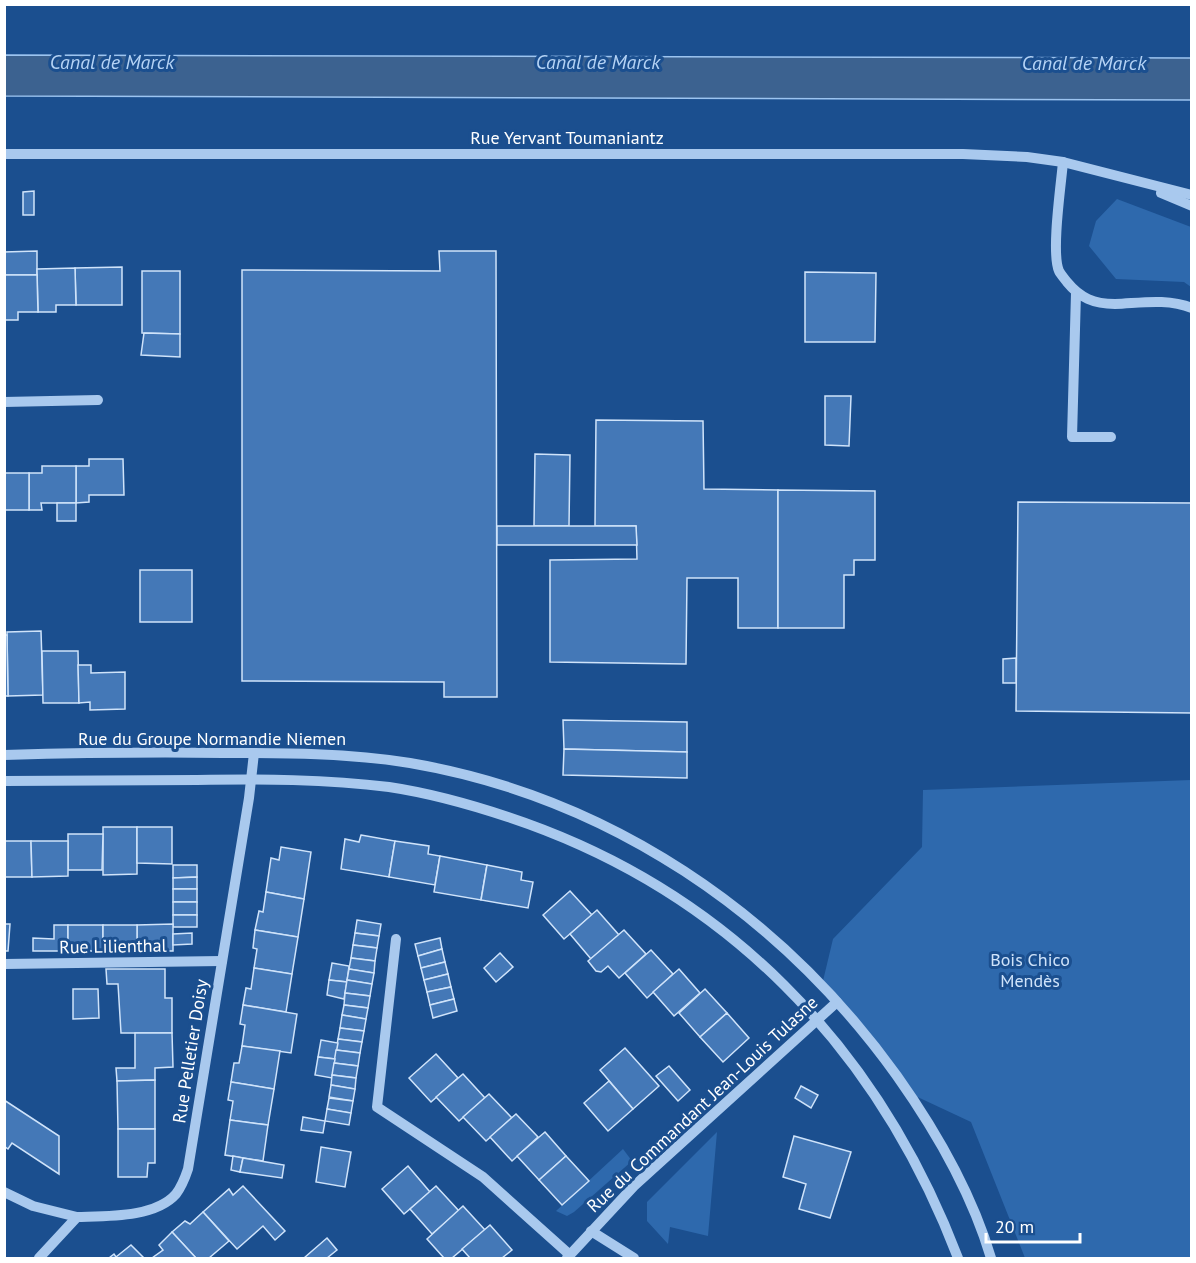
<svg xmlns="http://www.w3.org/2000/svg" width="1196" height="1263" viewBox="0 0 1196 1263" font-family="'PT Sans',sans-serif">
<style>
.green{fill:#2e69ad}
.water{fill:#3c6290;stroke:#9cc4f0;stroke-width:1.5}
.building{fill:#4478b7;stroke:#cfe3fa;stroke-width:1.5}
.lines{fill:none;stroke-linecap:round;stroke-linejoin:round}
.minor{stroke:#a9c9ee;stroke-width:10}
.labels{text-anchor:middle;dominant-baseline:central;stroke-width:6;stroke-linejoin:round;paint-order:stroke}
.street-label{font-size:18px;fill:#fff;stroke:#1b4f8f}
.park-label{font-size:18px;fill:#cfe3fa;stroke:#1b4f8f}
.water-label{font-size:20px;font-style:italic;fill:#b5d3f5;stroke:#1b4f8f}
</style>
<rect width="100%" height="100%" fill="#1b4f8f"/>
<g class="green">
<path d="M1117 199 1191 227V287L1184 282 1116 279 1089 246 1096 221Z"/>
<path d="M1191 780V1258H1025L971 1122 909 1093 822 985 833 939 922 847 923 790Z"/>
<path d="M717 1132 708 1236 670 1227 668 1244 647 1221V1202Z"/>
<path d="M623 1149 632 1161 574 1212 567 1216 556 1211Z"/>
</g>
<path class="water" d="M5 55 1191 58 1192 100 5 96Z"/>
<g class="building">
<path d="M34 191V215H23V192Z"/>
<path d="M37 251V275H4V252Z"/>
<path d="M439 251H496L497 697H444V682L242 681V270L440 271Z"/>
<path d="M122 267V305H76L75 268Z"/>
<path d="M75 268 76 305H56V312H38L37 269Z"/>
<path d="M142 271H180V334L142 333Z"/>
<path d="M805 272 876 273 875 342H805Z"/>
<path d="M4 275H37L38 312H18V320H4Z"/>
<path d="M144 333 180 334V357L141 355Z"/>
<path d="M825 396H851L849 446 825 445Z"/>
<path d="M596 420 703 421 704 489 778 490V628H738V578H687L686 664 550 662V560L637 559 636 526H595Z"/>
<path d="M535 454 570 455 569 526H534Z"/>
<path d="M89 459H123L124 495H89V502L76 503V466H89Z"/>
<path d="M42 466H76V503H41L42 510H29V473H42Z"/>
<rect x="4" y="473" width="25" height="37"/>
<path d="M778 490 875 491V560H854V575H844V628H778Z"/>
<path d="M1018 502 1192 503V713L1016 711Z"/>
<rect x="57" y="503" width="19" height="18"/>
<path d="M497 526H636L637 545H497Z"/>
<rect x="140" y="570" width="52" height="52"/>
<path d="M41 631 43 695 8 696 7 632Z"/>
<path d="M4 635H7L8 696H4Z"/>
<path d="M42 651H78L79 703H43Z"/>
<path d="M1016 658V683H1003V659Z"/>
<path d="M78 665H91V673L125 672V709L90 710V702L79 703Z"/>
<path d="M563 720 687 722V752L564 749Z"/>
<path d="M564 749 687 752V778L563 775Z"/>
<path d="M103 827H137V874L103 875Z"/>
<path d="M137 827H172V864L137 863Z"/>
<path d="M68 834H103L102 870H68Z"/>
<path d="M361 835 395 841 389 877 341 869 345 839 359 842Z"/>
<path d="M4 841H31L32 877H4Z"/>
<path d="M31 841H68V876L32 877Z"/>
<path d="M395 841 429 846 428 854 440 856 435 885 389 877Z"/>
<path d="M281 847 311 852 304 899 266 892 271 858 279 860Z"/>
<path d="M440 856 487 865 481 900 434 892Z"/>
<path d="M173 865H197V877L173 878Z"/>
<path d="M487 865 522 872 521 880 533 882 528 908 481 900Z"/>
<path d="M197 877V889H173V878Z"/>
<rect x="173" y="889" width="24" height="13"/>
<path d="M570 891 592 915 564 939 543 915Z"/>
<path d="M266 892 304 899 298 937 255 930 259 911 263 912Z"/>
<rect x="173" y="902" width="24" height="13"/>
<path d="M597 910 619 935 591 959 570 934Z"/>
<rect x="173" y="915" width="24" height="12"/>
<path d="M357 920 381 924 379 936 355 933Z"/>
<path d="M4 924H10L8 951H4Z"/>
<path d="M173 924V951H137V925Z"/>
<path d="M54 925H68V951H33V938L54 939Z"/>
<rect x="68" y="925" width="35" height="26"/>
<rect x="103" y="925" width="34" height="26"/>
<path d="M255 930 298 937 292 974 254 968 257 949 253 948Z"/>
<path d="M624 930 646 954 619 978 608 966 601 972 596 971 588 961Z"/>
<path d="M192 933V944L173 945V934Z"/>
<path d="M355 933 379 936 377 948 353 945Z"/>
<path d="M440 938 442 949 418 956 415 944Z"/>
<path d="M353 945 377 948 375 961 351 958Z"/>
<path d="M442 949 445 962 421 968 418 956Z"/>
<path d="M651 950 673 974 647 998 625 973Z"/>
<path d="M500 953 513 967 496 982 484 968Z"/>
<path d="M351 958 375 961 374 973 349 969Z"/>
<path d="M445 962 448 974 424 980 421 968Z"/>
<path d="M332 963 349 966 347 982 329 980Z"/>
<path d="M254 968 292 974 286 1012 243 1005 246 988 251 989Z"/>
<path d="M106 969H165V998H172V1033H121L118 984H107Z"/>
<path d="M349 969 374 973 372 984 347 980Z"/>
<path d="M679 969 700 993 674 1016 653 992Z"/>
<path d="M448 974 451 987 427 992 424 980Z"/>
<path d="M329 980 347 982 344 999 327 995Z"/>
<path d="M347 980 372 984 370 996 345 993Z"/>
<path d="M451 987 454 999 430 1005 427 992Z"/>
<path d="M73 989H98L99 1018 73 1019Z"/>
<path d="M705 989 727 1013 700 1037 679 1013Z"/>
<path d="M345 993 370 996 368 1008 344 1005Z"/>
<path d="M454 999 457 1011 433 1018 430 1005Z"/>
<path d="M243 1005 297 1014 291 1053 242 1046 245 1025 240 1024Z"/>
<path d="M344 1005 368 1008 366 1019 342 1015Z"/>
<path d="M727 1013 749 1038 723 1062 700 1037Z"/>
<path d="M342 1015 366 1019 364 1031 340 1028Z"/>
<path d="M340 1028 364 1031 362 1042 338 1039Z"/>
<path d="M135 1033H172L173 1067 155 1068V1080L117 1081 116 1068H135Z"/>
<path d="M338 1039 362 1042 360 1053 336 1050Z"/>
<path d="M321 1040 338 1043 335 1059 318 1057Z"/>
<path d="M242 1046 280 1051 274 1089 231 1082 234 1063H239Z"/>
<path d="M625 1048 659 1086 633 1109 600 1070Z"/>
<path d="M336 1050 360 1053 358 1066 334 1063Z"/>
<path d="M436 1054 458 1078 431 1102 409 1078Z"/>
<path d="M318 1057 335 1059 332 1078 315 1075Z"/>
<path d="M334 1063 358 1066 356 1078 332 1075Z"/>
<path d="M669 1066 690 1090 678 1101 656 1076Z"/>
<path d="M463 1074 485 1098 459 1121 436 1097Z"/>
<path d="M332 1075 356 1078 355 1089 331 1085Z"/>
<path d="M155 1080V1129H118L117 1081Z"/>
<path d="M609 1081 633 1109 608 1131 584 1103Z"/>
<path d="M231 1082 274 1089 268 1125 230 1120 233 1101 228 1100Z"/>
<path d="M331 1085 355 1089 353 1101 329 1097Z"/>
<path d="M801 1086 818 1095 811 1108 795 1098Z"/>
<path d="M489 1094 512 1118 486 1141 463 1117Z"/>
<path d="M329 1098 353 1101 351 1113 327 1109Z"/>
<path d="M4 1100 59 1136V1174L12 1143 8 1149 4 1146Z"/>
<path d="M327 1109 351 1113 349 1125 325 1121Z"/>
<path d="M516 1114 538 1137 512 1161 490 1137Z"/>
<path d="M303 1117 325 1121 323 1133 301 1130Z"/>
<path d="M230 1120 268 1125 263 1161 225 1155Z"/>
<path d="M118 1129H155V1163H148L147 1177H118Z"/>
<path d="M545 1132 566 1156 539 1180 517 1156Z"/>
<path d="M794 1136 851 1152 830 1218 799 1209 806 1184 783 1177Z"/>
<path d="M321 1147 351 1152 345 1187 316 1182Z"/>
<path d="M233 1156 243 1158 240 1172 231 1170Z"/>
<path d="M566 1156 589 1181 562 1205 539 1180Z"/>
<path d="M243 1158 284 1165 282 1178 240 1172Z"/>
<path d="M408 1166 430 1192 404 1214 382 1189Z"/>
<path d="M243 1186 285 1231 275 1240 263 1226 237 1249 203 1212 229 1189 233 1195Z"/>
<path d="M436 1186 459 1211 432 1234 410 1209Z"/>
<path d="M463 1206 485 1230 452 1258H444L427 1239Z"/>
<path d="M203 1212 229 1241 209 1258H196L172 1232 185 1221 190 1224Z"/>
<path d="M490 1225 512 1250 502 1258H470L462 1249Z"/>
<path d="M172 1232 196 1258H152L163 1250 159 1245Z"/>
<path d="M327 1238 337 1250 327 1258H304Z"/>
<path d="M131 1245 144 1258H109L114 1254 116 1257Z"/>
</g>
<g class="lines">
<g class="minor">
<path d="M4 154H963L1027 157 1063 162 1192 195"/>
<path d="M1063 162C1061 185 1051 253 1059 271 1061 275 1065 279 1067 282 1080 298 1094 304 1115 304 1141 303 1166 298 1192 308"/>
<path d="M1161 193 1192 206"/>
<path d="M1076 293 1072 437H1111"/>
<path d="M4 402 98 400"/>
<path d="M4 755C77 753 150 752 223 753 286 753 348 753 410 763 609 797 780 913 897 1076 936 1131 972 1194 991 1258"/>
<path d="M4 781C69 781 133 780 197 780 261 779 325 779 389 787 429 793 469 804 508 817 725 889 877 1046 958 1258"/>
<path d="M396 939 377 1107 483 1177 570 1255"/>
<path d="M4 964 222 961"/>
<path d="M4 1192 33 1206 77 1217"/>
<path d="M591 1231 634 1258"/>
<path d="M39 1258 77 1217C106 1216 155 1218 176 1194 182 1186 185 1178 188 1169L249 798 254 753"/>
<path d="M567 1258 634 1186 837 1002"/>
</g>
</g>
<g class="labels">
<g class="street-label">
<text x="567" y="137">Rue Yervant Toumaniantz</text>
<text x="212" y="738">Rue du Groupe Normandie Niemen</text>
<text transform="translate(113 946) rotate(-1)">Rue Lilienthal</text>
<text transform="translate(190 1051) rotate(-81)">Rue Pelletier Doisy</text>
<text transform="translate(702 1104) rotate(-43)">Rue du Commandant Jean-Louis Tulasne</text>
</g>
<g class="park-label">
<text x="1030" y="959">Bois Chico<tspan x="1030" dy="21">Mendès</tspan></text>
</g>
<g class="water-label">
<text x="112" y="62">Canal de Marck</text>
<text x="598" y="62">Canal de Marck</text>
<text x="1084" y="63">Canal de Marck</text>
</g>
</g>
<rect width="1196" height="1263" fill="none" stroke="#ffffff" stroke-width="12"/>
<path d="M986 1233v9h94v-9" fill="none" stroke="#ffffff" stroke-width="3"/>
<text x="995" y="1233" font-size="18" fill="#ffffff" stroke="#1b4f8f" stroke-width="4.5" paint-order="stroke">20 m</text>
</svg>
